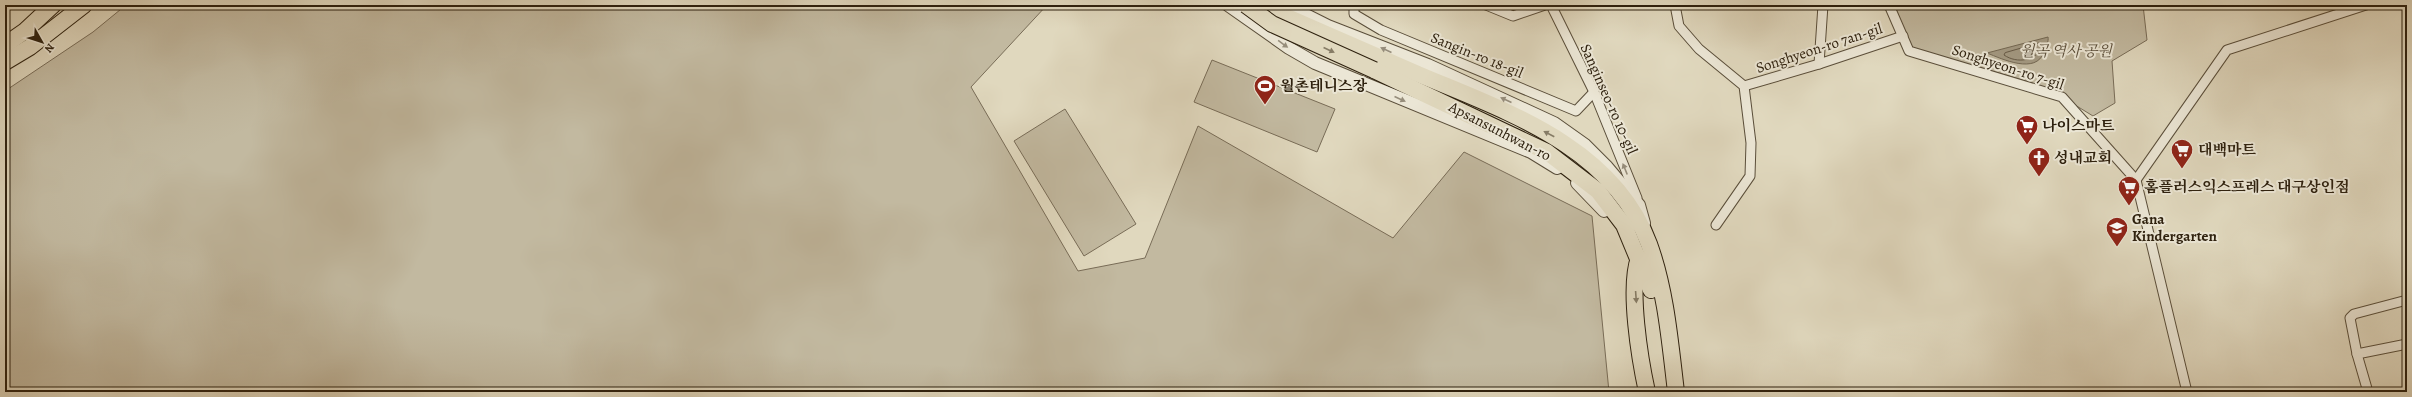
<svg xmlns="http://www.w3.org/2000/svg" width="2412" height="397" viewBox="0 0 2412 397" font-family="Alegreya,'Noto Serif KR',serif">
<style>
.green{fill:#c2b9a0;stroke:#786c57}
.water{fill:#a39982;stroke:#746954}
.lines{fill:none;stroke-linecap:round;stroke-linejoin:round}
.shore{stroke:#685c48;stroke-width:1}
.minor-casing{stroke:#5a4e3a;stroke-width:11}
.tertiary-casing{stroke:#5a4e3a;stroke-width:14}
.trunk-casing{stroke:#2d200e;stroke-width:18}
.minor{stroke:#ebe6d5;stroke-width:9}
.tertiary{stroke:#ebe6d5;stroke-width:12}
.trunk{stroke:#e0d8be;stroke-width:16}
.trunk-bridge-casing{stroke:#2d200e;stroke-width:18;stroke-linecap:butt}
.trunk-bridge{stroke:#e0d8be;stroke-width:16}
.oneway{fill:#968d7b}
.oneway2{fill:#867c66}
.labels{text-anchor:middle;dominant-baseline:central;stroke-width:4;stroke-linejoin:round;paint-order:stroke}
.street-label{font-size:15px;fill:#2d200e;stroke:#ebe6d5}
.park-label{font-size:15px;font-style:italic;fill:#5a4e3a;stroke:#ebe6d5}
.poi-label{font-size:15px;font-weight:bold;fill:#2d200e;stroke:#ebe6d5;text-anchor:start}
</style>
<rect width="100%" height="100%" fill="#e0d8be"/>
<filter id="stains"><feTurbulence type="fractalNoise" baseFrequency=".005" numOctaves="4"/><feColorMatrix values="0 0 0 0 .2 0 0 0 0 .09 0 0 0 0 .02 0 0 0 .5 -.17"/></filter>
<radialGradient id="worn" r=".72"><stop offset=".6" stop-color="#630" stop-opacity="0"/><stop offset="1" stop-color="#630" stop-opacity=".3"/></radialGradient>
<g class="green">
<path d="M126 5H1047L971 87 1078 271 1145 258 1198 126 1393 238 1464 152 1592 216 1609 392H5V91L93 32Z"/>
<path d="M1888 5H2143L2147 40 2112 61 2115 103 2093 116 2062 97 1909 51Z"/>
<path d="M1212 60 1335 109 1317 152 1194 102Z"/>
<path d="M1065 109 1136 224 1084 256 1014 141Z"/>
</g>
<path class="water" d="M2048 37C2049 41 2046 47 2044 52 2036 75 2002 59 1987 53Z"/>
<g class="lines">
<path class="shore" d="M2040 43 2042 46C2037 61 2017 64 2004 55L2005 53Z"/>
<g class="minor-casing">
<g id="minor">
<path d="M1354 5V14L1381 30 1576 111 1594 92"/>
<path d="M1486 5 1513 16 1545 5"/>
<path d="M1551 5 1594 92 1637 198"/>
<path d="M1675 5 1679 26 1699 49 1744 86 1751 143 1750 176 1716 225"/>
<path d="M1889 5 1909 51 2062 97 2136 180 2187 392"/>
<path d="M1819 64 1823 5"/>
<path d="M1744 86 1819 64 1903 36"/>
<path d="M2136 180 2227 50 2366 5"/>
<path d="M2357 354 2407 344"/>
<path d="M2368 392 2357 354 2350 318 2354 314 2407 300"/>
</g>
</g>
<g class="tertiary-casing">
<g id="tertiary">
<path d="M1228 5 1289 48 1315 63 1531 152 1557 168"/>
<path d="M1286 5 1328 26 1428 65 1554 123 1585 145 1607 167 1639 205 1644 223"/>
<path d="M1577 183 1604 211"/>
</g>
</g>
<g class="trunk-casing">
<g id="trunk">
<path d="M1268 5 1285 16C1330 36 1374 55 1418 74 1505 111 1613 146 1649 244 1666 291 1670 342 1676 392"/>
<path d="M5 45 25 31 53 5"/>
<path d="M5 62 30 47 84 5"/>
<path d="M1374 70 1547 152 1598 191 1624 225 1651 290"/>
<path d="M1639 258C1628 288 1640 360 1647 392"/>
</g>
</g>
<use href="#minor" class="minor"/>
<use href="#tertiary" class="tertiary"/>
<use href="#trunk" class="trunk"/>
<g class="trunk-bridge-casing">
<path id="trunk-bridge" d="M1246 5 1272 24 1374 70"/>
</g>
<use href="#trunk-bridge" class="trunk-bridge"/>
</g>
<defs><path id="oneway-solid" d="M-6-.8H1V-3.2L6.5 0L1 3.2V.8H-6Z"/></defs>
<g class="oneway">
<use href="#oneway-solid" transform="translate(1283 44) rotate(36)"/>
<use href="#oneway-solid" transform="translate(1386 50) rotate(-156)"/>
<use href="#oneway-solid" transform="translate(1400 99) rotate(24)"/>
<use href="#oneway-solid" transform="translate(1506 100) rotate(-156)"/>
<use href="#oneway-solid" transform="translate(1625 169) rotate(-112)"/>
</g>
<g class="oneway2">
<use href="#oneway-solid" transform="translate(1329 50) rotate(25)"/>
<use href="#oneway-solid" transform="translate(1549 134) rotate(-152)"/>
<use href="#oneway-solid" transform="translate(1636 297) rotate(86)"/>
</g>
<defs>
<g id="stadium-pin" transform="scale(1.15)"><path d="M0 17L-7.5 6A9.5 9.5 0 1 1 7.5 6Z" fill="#8f2418" stroke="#ebe6d5"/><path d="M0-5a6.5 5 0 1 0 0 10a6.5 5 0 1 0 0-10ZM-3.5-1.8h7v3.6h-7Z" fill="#fff"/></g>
<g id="supermarket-pin" transform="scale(1.15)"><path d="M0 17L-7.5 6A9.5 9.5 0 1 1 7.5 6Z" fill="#8f2418" stroke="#ebe6d5"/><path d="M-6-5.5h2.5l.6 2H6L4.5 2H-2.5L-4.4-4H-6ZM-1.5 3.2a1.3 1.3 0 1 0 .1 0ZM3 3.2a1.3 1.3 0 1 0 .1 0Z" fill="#fff"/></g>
<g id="church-pin" transform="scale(1.15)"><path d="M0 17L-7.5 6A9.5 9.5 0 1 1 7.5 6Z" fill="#8f2418" stroke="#ebe6d5"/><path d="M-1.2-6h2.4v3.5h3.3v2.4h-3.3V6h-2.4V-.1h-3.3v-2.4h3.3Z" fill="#fff"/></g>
<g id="school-pin" transform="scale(1.15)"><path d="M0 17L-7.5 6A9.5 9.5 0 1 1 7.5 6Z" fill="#8f2418" stroke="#ebe6d5"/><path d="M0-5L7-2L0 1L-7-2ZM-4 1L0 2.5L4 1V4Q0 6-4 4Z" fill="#fff"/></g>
</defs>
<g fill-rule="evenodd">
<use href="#stadium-pin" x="1265" y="86"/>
<use href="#supermarket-pin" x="2027" y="126"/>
<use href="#supermarket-pin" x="2182" y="150"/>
<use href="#church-pin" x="2039" y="158"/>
<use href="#supermarket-pin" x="2129" y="187"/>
<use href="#school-pin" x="2117" y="228"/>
</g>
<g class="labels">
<g class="street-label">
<text transform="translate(1819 48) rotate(-18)">Songhyeon-ro 7an-gil</text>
<text transform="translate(1477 55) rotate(22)">Sangin-ro 18-gil</text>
<text transform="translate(2008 67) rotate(18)">Songhyeon-ro 7-gil</text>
<text transform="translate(1609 99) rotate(66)">Sanginseo-ro 10-gil</text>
<text transform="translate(1500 131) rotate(27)">Apsansunhwan-ro</text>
</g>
<g class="park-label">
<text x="2066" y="51">월곡 역사 공원</text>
</g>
<g class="poi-label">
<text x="1280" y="86">월촌테니스장</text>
<text x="2042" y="126">나이스마트</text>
<text x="2198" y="150">대백마트</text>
<text x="2054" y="158">성내교회</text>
<text x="2144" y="187">홈플러스익스프레스 대구상인점</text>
<text x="2132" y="219">Gana<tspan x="2132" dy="17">Kindergarten</tspan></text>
</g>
</g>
<rect width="2412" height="397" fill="none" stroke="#e0d8be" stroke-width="20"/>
<rect x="6" y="6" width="2400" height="385" fill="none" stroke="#2d200e" stroke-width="2"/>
<rect x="10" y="10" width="2392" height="377" fill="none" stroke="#2d200e"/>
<g transform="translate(42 42) rotate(129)" stroke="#ebe6d5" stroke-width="3" paint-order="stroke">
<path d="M0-3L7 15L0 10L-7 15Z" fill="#2d200e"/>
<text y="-6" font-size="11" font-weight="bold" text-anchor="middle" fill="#2d200e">N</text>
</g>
<rect width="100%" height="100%" filter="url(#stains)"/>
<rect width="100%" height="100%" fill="url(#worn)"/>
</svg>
